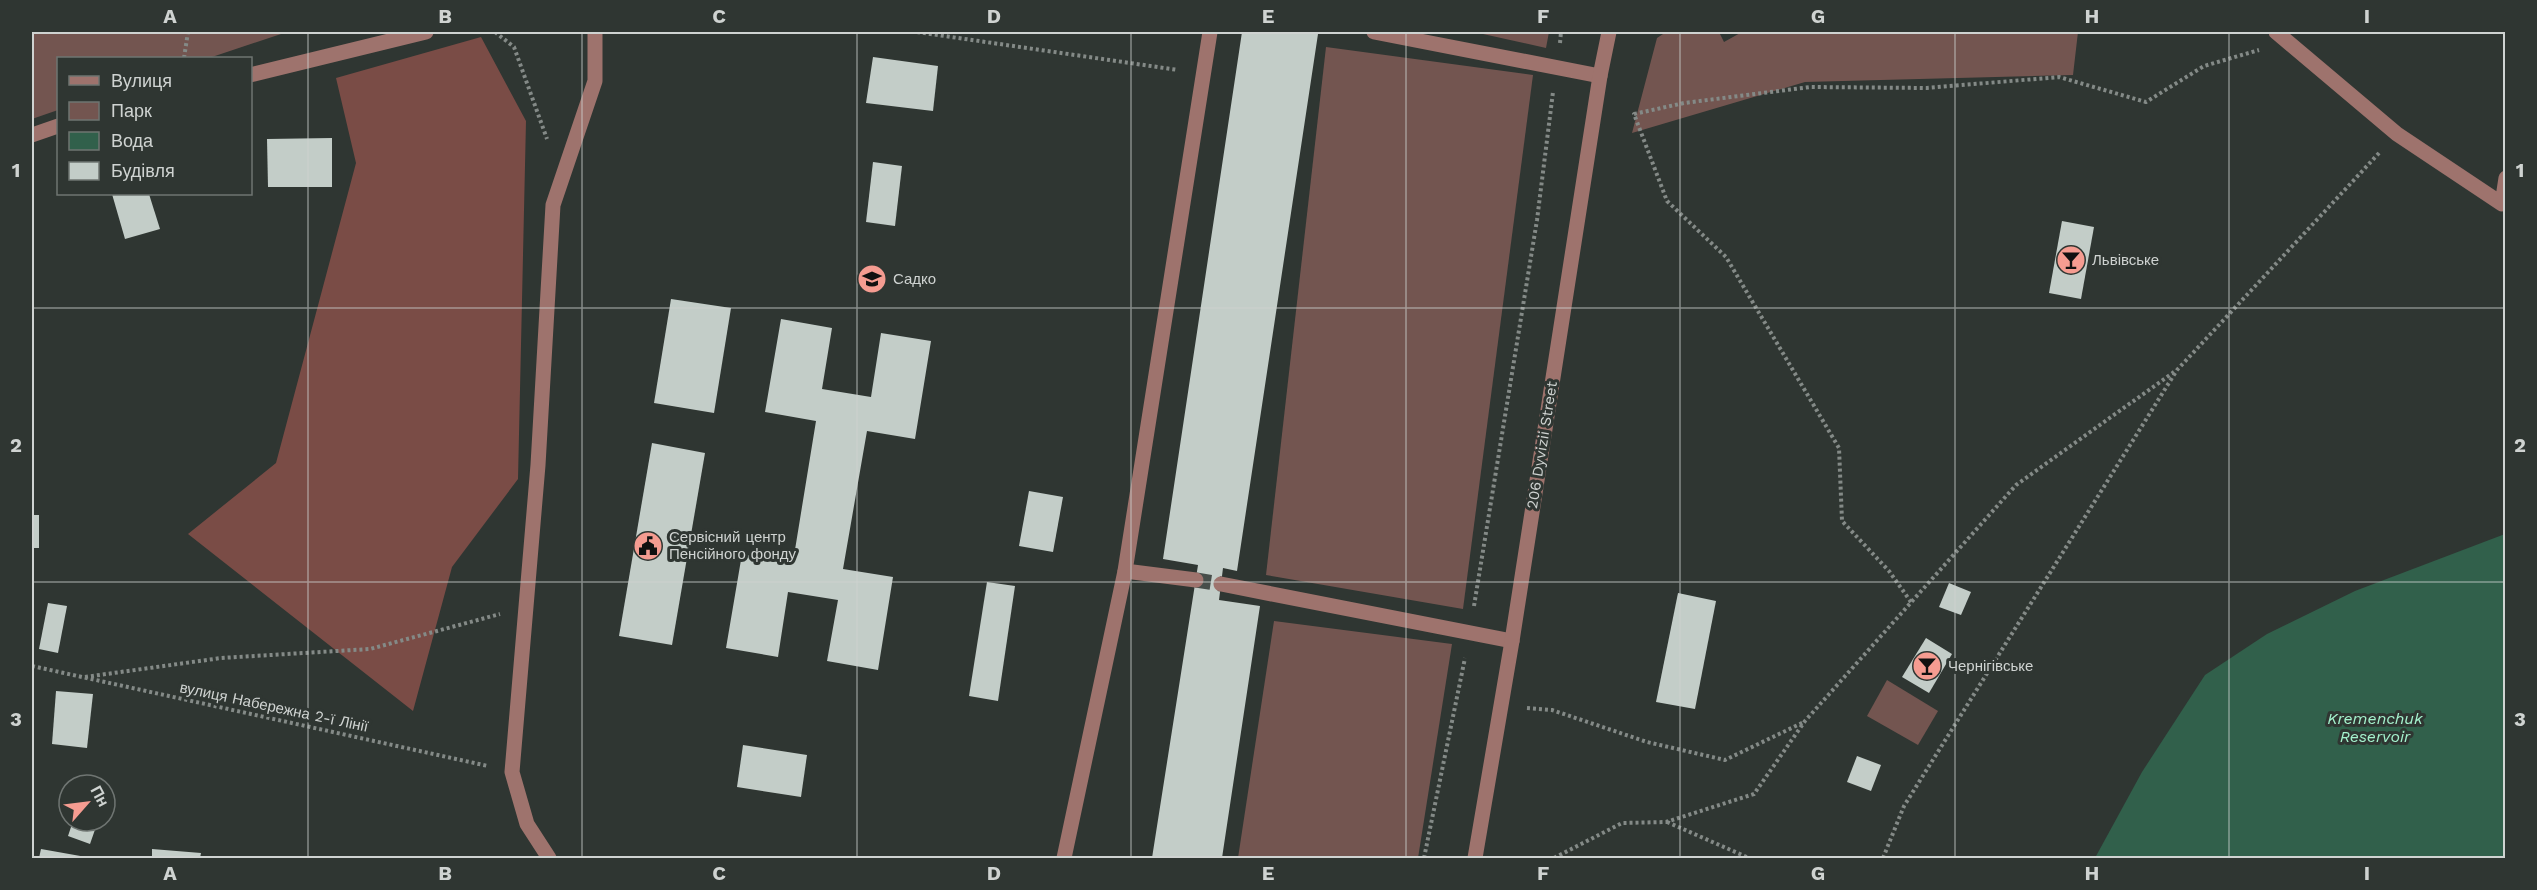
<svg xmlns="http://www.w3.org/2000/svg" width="2537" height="890" viewBox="0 0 2537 890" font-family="'Work Sans',sans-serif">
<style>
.green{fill:#735550}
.forest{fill:#7a4c46}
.water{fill:#31604b}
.building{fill:#c3cdc8}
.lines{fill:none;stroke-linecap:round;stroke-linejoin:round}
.minor-tunnel{stroke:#474e4a;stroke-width:15;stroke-dasharray:15 8;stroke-linecap:butt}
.path{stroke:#848a87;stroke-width:4;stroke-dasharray:3 3;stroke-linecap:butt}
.minor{stroke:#9e736d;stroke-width:15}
.grid{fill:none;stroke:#cfd3d1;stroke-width:1.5;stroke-opacity:0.55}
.labels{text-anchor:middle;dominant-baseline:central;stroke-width:6;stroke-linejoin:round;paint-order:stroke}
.poi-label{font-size:15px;fill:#cfd3d1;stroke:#2f3632;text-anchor:start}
.street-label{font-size:15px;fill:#cfd3d1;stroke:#2f3632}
.water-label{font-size:16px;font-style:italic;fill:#a5f3ce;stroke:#2f3632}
.neatline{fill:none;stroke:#cfd3d1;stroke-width:2}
.grid-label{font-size:20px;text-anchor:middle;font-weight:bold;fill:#cfd3d1}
</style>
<rect width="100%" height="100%" fill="#2f3632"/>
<g class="green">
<path d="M32 32H287L209 58H58V110L32 119Z"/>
<path d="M1474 32H1549L1546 48Z"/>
<path d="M1666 32H1719L1724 42 1742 32H2078L2073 75 1805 82 1632 133 1657 38Z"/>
<path d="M1326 47 1533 75 1463 609 1266 575Z"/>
<path d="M1274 621 1452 644 1418 858H1238Z"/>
<path d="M1887 680 1938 711 1918 745 1867 716Z"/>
</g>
<path class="forest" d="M481 37 526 121 518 479 452 567 413 711 188 534 276 463 356 163 336 78Z"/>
<path class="water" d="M2505 534V858H2095L2142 772 2205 675 2267 634 2355 591Z"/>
<g class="building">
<path d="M1242 32H1308L1318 34 1237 571 1223 568 1219 600 1260 606 1222 858H1152L1198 565 1163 559Z"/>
<path d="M873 57 938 66 933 111 866 103Z"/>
<path d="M332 138V187H268L267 139Z"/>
<path d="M873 162 902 166 895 226 866 222Z"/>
<path d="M112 194H149L160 229 125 239Z"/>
<path d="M2062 221 2094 227 2081 299 2049 293Z"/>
<path d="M671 299 731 308 714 413 654 403Z"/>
<path d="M781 319 832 328 822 389 871 397 881 333 931 341 915 439 867 431 843 569 893 577 878 670 827 661 838 600 788 592 778 657 726 648 742 554 793 562 816 421 765 412Z"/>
<path d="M652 443 705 453 672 645 619 636Z"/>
<path d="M1029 491 1063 497 1053 552 1019 546Z"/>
<rect x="32" y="515" width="7" height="33"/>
<path d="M987 582 1015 586 998 701 969 696Z"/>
<path d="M1949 583 1971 592 1961 615 1939 607Z"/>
<path d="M1678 593 1716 601 1695 709 1656 702Z"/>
<path d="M48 603 67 606 58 653 39 649Z"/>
<path d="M1926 638 1952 654 1929 693 1902 677Z"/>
<path d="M56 691 93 694 87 748 52 744Z"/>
<path d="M743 745 807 755 801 797 737 787Z"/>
<path d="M1857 756 1881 765 1871 791 1847 782Z"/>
<path d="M73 821H98L90 844 68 836Z"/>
<path d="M41 849 86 857V858H39Z"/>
<path d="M152 849 201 853 200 858H152Z"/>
</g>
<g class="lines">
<path class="minor-tunnel" d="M1196 580 1221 584"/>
<g class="path">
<path d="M495 32 514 47 547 139"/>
<path d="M917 32 1178 70"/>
<path d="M1560 43 1561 32"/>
<path d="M184 58 188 32"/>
<path d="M1911 602 1889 571 1842 521 1839 448 1726 257 1667 201 1634 114 1684 103 1810 87 1927 88 2059 77 2146 102 2204 66 2259 50"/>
<path d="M1474 606 1537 220 1553 92"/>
<path d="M32 666 488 766"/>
<path d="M85 677 221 658 370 649 500 614"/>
<path d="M1527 708 1552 710 1647 742 1725 760 1804 722"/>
<path d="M1667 822 1749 858"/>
<path d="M1424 858 1465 658"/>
<path d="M1554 858 1622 823 1666 822 1754 794 1805 721 2016 485 2174 372"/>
<path d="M1883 858 1904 806 2177 370 2380 152"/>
</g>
<g class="minor">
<path d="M1374 32 1600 76"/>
<path d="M2276 32 2397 134 2502 204 2506 178"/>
<path d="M250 75 426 32"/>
<path d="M32 135 58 126"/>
<path d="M1125 571 1196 580"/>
<path d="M1221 584 1512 641"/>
<path d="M549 858 527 824 512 772 538 465 553 205 595 81V32"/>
<path d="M1064 858 1125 571 1210 32"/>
<path d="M1475 858 1512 641 1600 76 1609 32"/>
</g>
</g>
<path class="grid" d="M308 32V858M582 32V858M857 32V858M1131 32V858M1406 32V858M1680 32V858M1955 32V858M2229 32V858M32 308H2506M32 582H2506"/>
<defs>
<g id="bar-disc" transform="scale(1.5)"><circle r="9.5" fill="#f59c91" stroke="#2f3632"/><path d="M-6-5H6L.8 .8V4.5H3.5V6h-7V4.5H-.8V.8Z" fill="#111"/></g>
<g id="school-disc" transform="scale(1.5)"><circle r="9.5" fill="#f59c91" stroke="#2f3632"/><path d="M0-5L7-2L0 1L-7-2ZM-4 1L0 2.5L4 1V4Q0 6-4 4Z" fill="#111"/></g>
<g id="civic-disc" transform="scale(1.5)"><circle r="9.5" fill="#f59c91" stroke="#2f3632"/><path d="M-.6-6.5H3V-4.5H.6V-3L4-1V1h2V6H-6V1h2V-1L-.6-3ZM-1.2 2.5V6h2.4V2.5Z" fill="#111"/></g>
</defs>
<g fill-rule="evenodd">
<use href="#bar-disc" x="2071" y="260"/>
<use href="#school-disc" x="872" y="279"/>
<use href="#civic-disc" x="648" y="546"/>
<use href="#bar-disc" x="1927" y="666"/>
</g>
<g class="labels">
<g class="poi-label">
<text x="2092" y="260">Львівське</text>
<text x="893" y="279">Садко</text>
<text x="669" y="537">Сервісний центр<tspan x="669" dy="17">Пенсійного фонду</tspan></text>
<text x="1948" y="666">Чернігівське</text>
</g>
<g class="street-label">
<text transform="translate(1542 445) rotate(-81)">206 Dyvizii Street</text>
<text transform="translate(274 707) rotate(12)">вулиця Набережна 2-ї Лінії</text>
</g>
<g class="water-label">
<text x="2375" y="718">Kremenchuk<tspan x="2375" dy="18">Reservoir</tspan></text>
</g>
</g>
<rect width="2537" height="890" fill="none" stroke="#2f3632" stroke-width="66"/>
<rect x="57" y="57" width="195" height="138" fill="#2f3632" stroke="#6f7572" stroke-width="1.5"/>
<rect x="69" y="76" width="30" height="9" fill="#9e736d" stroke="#6f7572" stroke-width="1.5"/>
<text x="111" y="87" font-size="18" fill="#cfd3d1">Вулиця</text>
<rect x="69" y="102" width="30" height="18" fill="#735550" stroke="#6f7572" stroke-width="1.5"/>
<text x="111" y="117" font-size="18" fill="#cfd3d1">Парк</text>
<rect x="69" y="132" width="30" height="18" fill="#31604b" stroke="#6f7572" stroke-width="1.5"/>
<text x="111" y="147" font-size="18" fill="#cfd3d1">Вода</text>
<rect x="69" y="162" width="30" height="18" fill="#c3cdc8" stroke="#6f7572" stroke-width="1.5"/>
<text x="111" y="177" font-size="18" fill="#cfd3d1">Будівля</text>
<g transform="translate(87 803) rotate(62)"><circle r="28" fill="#2f3632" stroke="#6f7572" stroke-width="1.5"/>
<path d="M0-4.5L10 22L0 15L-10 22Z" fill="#f59c91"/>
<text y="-9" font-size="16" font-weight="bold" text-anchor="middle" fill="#cfd3d1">Пн</text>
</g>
<rect x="33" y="33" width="2471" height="824" class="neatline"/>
<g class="grid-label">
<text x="170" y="23">A</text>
<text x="445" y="23">B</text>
<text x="719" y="23">C</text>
<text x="994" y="23">D</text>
<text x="1268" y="23">E</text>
<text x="1543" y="23">F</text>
<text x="1818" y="23">G</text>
<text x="2092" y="23">H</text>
<text x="2367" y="23">I</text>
<text x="16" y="177">1</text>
<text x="2520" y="177">1</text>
<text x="16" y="452">2</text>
<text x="2520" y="452">2</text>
<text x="16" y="726">3</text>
<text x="2520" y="726">3</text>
<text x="170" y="880">A</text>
<text x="445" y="880">B</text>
<text x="719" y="880">C</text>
<text x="994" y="880">D</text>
<text x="1268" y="880">E</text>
<text x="1543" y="880">F</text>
<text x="1818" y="880">G</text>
<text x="2092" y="880">H</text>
<text x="2367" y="880">I</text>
</g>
</svg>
